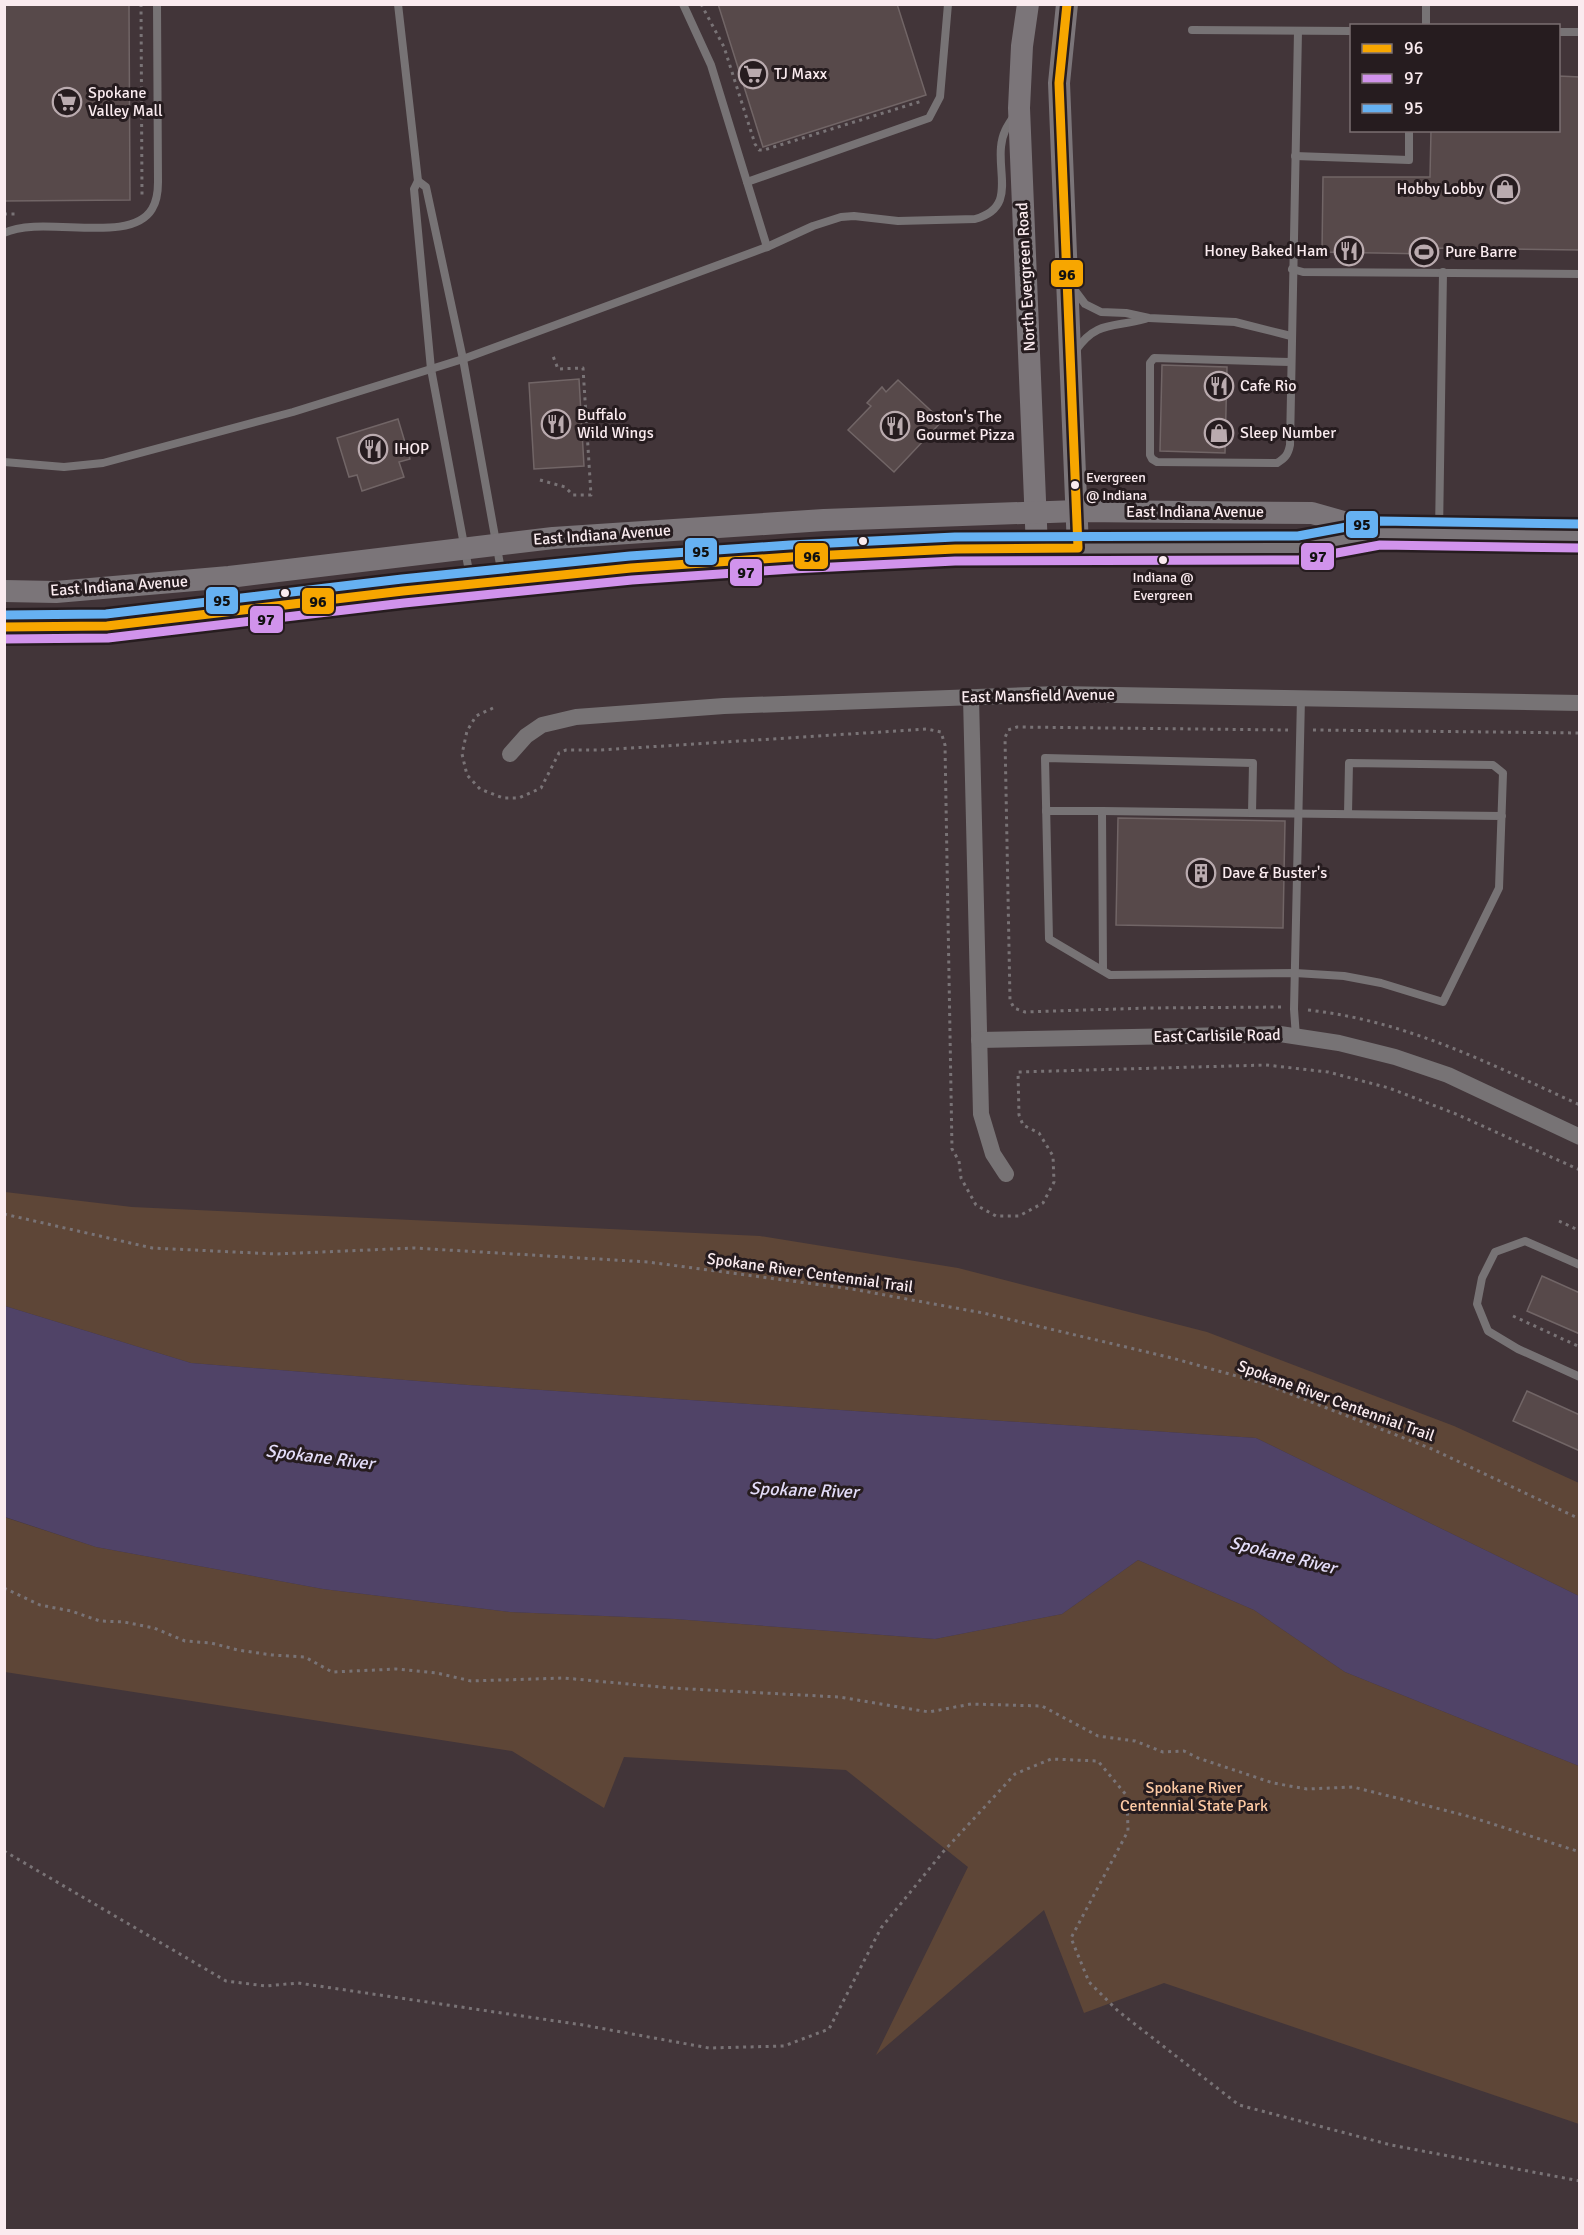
<svg xmlns="http://www.w3.org/2000/svg" width="1584" height="2235" viewBox="0 0 1584 2235" font-family="Signika,sans-serif">
<style>
.green{fill:#5e4637}
.water{fill:#504367}
.building{fill:#57494a;stroke:#716566;stroke-width:1.5}
.lines{fill:none;stroke-linecap:round;stroke-linejoin:round}
.path{stroke:#797376;stroke-width:3;stroke-dasharray:3 4.5;stroke-linecap:butt}
.service{stroke:#777375;stroke-width:8}
.minor{stroke:#777375;stroke-width:16}
.secondary{stroke:#7b7579;stroke-width:22}
.bus-1-casing{stroke:#261c1f;stroke-width:14}
.bus-2-casing{stroke:#261c1f;stroke-width:14}
.bus-3-casing{stroke:#261c1f;stroke-width:14}
.bus-1{stroke:#f7a600;stroke-width:9}
.bus-2{stroke:#d193ec;stroke-width:9}
.bus-3{stroke:#66b1f2;stroke-width:9}
.bus-dot{fill:#faebef;stroke:#261c1f;stroke-width:2}
.labels{text-anchor:middle;dominant-baseline:central;stroke-width:6;stroke-linejoin:round;paint-order:stroke}
.bus-label{font-size:14px;fill:#faebef;stroke:#261c1f;text-anchor:start}
.poi-label{font-size:16px;fill:#faebef;stroke:#261c1f;text-anchor:start}
.street-label{font-size:16px;fill:#faebef;stroke:#261c1f}
.park-label{font-size:16px;fill:#fecaa4;stroke:#261c1f}
.water-label{font-size:18px;font-style:italic;fill:#e4ddf9;stroke:#261c1f}
.line-badge{stroke:#261c1f;stroke-width:2}
.pale-badge-label{font-size:16px;text-anchor:middle;font-weight:bold;fill:#111}
</style>
<rect width="100%" height="100%" fill="#423539"/>
<g class="green">
<path d="M5 1192 132 1207 760 1236 958 1268 1207 1332 1454 1426 1579 1483V1596L1256 1438 468 1385 191 1363 5 1306Z"/>
<path d="M4 1517 96 1547 323 1589 510 1612 675 1619 935 1639 1062 1614 1138 1560 1254 1610 1345 1672 1579 1766V2124L1164 1983 1084 2013 1044 1910 876 2055 968 1867 846 1770 624 1757 604 1808 512 1751 5 1672Z"/>
</g>
<path class="water" d="M5 1306 191 1363 468 1385 1256 1438 1579 1596V1766L1345 1672 1254 1610 1138 1560 1062 1614 935 1639 675 1619 510 1612 323 1589 96 1547 5 1517Z"/>
<g class="building">
<path d="M4 4H129L130 200 4 201Z"/>
<path d="M718 4H897L926 95 763 147Z"/>
<path d="M1558 76 1580 77V250L1430 248V254L1322 252 1323 177H1430L1431 130H1558Z"/>
<path d="M1162 365 1227 367 1225 453 1160 451Z"/>
<path d="M579 379 584 466 534 469 529 383Z"/>
<path d="M898 380 942 421 894 472 848 430 871 406 867 403 882 387 886 392Z"/>
<path d="M398 419 410 459 399 462 404 477 362 491 357 475 349 477 337 438Z"/>
<path d="M1118 818 1285 821 1283 928 1116 925Z"/>
<path d="M1542 1276 1580 1293V1334L1527 1311Z"/>
<path d="M1527 1391 1580 1415V1451L1513 1421Z"/>
</g>
<g class="lines">
<g class="path">
<path d="M141 4 142 195"/>
<path d="M701 4 724 47 755 144 759 150H764L922 101"/>
<path d="M4 214H17"/>
<path d="M540 480 565 487 573 495H591L583 368 558 369 553 356"/>
<path d="M493 708 476 716 467 731 462 754 467 775 480 789 503 798H519L541 788 559 753 566 750H601L927 729 941 732 945 745 952 1149 959 1161 961 1178 976 1205 996 1216H1019L1043 1203 1054 1182 1053 1156 1039 1133 1023 1125 1019 1115 1018 1072 1266 1065 1328 1072 1389 1088 1456 1114 1580 1170"/>
<path d="M1313 730 1580 733"/>
<path d="M1281 1007 1148 1008 1025 1012 1014 1008 1010 1000 1005 738 1008 730 1017 727 1288 730"/>
<path d="M1308 1010C1408 1021 1490 1064 1580 1105"/>
<path d="M4 1214 152 1248 276 1254 414 1248 648 1262 852 1289 983 1313 1172 1358 1265 1384 1432 1449 1580 1519"/>
<path d="M1559 1221 1580 1231"/>
<path d="M1513 1316 1580 1347"/>
<path d="M4 1588 40 1605 71 1611 100 1621 124 1622 154 1628 185 1641 211 1643 238 1650 272 1655 305 1657 332 1672 396 1669 437 1673 471 1681 564 1678 671 1688 839 1697 929 1712 971 1704 1042 1706 1098 1736 1135 1741 1163 1752 1184 1751 1198 1758 1273 1783 1307 1789 1353 1787 1413 1802 1471 1817 1580 1852"/>
<path d="M4 1851 226 1981 266 1986 298 1983 583 2025 709 2048 784 2046 829 2029 881 1928 943 1852 1015 1774 1051 1759 1098 1761 1127 1796 1128 1831 1071 1938 1089 1982 1118 2011 1239 2105 1391 2145 1580 2181"/>
</g>
<g class="service">
<path d="M398 4 418 181 414 189 431 369 471 582"/>
<path d="M1426 26V4"/>
<path d="M1192 30 1352 31"/>
<path d="M1558 32H1580"/>
<path d="M1295 156 1409 160V130"/>
<path d="M418 181 426 187 463 359 503 581"/>
<path d="M747 182 929 118 940 97 948 4"/>
<path d="M4 233C42 214 130 246 152 209 157 201 158 191 158 182L157 4"/>
<path d="M767 247 813 226 841 217 854 216 898 221 975 219C1015 208 998 177 1001 147 1002 134 1007 126 1014 116"/>
<path d="M1292 269 1303 272 1580 274"/>
<path d="M1073 288 1085 304 1101 312 1126 313 1149 318 1235 322 1291 336"/>
<path d="M1076 350C1097 320 1114 328 1145 319"/>
<path d="M1290 362 1154 358 1150 363V455L1152 459 1157 462 1277 463C1285 458 1288 455 1290 445L1298 31"/>
<path d="M4 462 64 467 103 463 293 412 463 359 767 247 711 65 683 4"/>
<path d="M1439 533 1443 272"/>
<path d="M1046 811H1102L1103 970"/>
<path d="M1102 811 1252 813"/>
<path d="M1348 814 1349 763 1493 765 1503 773 1499 888 1443 1002 1381 983 1344 976 1295 973 1110 975 1049 939 1045 758 1253 763 1252 813 1502 816"/>
<path d="M1296 1037 1294 1009 1301 698"/>
<path d="M1580 1265 1525 1241 1495 1252 1482 1278 1477 1304 1488 1331 1518 1349 1580 1377"/>
</g>
<g class="minor">
<path d="M971 697 981 1114 993 1154 1006 1174"/>
<path d="M510 754 526 736 542 725 576 717 724 706 1058 694 1580 703"/>
<path d="M979 1040 1280 1034 1339 1043 1395 1057 1448 1075 1580 1137"/>
</g>
<g class="secondary">
<path d="M1028 4 1022 46 1019 108 1037 549"/>
<path d="M1067 4 1059 83 1078 548"/>
<path d="M4 591 56 592 229 577 553 538 824 520 1077 511 1312 513 1375 531"/>
<path d="M4 627 107 626 211 615 403 591 631 568 791 557 955 549 1299 548 1379 533 1580 536"/>
</g>
<g class="bus-1-casing">
<path id="bus-1" d="M4 627 107 626 403 591 631 568 791 557 955 549 1078 548 1059 83 1067 4"/>
</g>
<g class="bus-2-casing">
<path id="bus-2" d="M4 639 108 638 404 603 632 580 792 569 955 561 1299 560 1380 545 1580 548"/>
</g>
<g class="bus-3-casing">
<path id="bus-3" d="M4 615 106 614 402 579 630 556 790 545 955 537 1298 536 1379 521 1580 524"/>
</g>
<use href="#bus-1" class="bus-1"/>
<use href="#bus-2" class="bus-2"/>
<use href="#bus-3" class="bus-3"/>
</g>
<defs>
<g id="supermarket-ring" transform="scale(1.5)"><circle r="9.5" fill="#261c1f" stroke="#baabaf" stroke-width="1.5"/><path d="M-6-5.5h2.5l.6 2H6L4.5 2H-2.5L-4.4-4H-6ZM-1.5 3.2a1.3 1.3 0 1 0 .1 0ZM3 3.2a1.3 1.3 0 1 0 .1 0Z" fill="#baabaf"/></g>
<g id="shop-ring" transform="scale(1.5)"><circle r="9.5" fill="#261c1f" stroke="#baabaf" stroke-width="1.5"/><path d="M-5-2.5h2.3a2.7 3.5 0 0 1 5.4 0H5L5.5 6h-11ZM-1.5-2.5h3a1.5 2.3 0 0 0-3 0Z" fill="#baabaf"/></g>
<g id="restaurant-ring" transform="scale(1.5)"><circle r="9.5" fill="#261c1f" stroke="#baabaf" stroke-width="1.5"/><path d="M-5-6h1v4h1v-4h1v4h1v-4h1v5L-1.5 .5V6h-2V.5L-5-1ZM5-6V6H3V1.5H1.5Q1.5-4 5-6Z" fill="#baabaf"/></g>
<g id="stadium-ring" transform="scale(1.5)"><circle r="9.5" fill="#261c1f" stroke="#baabaf" stroke-width="1.5"/><path d="M0-5a6.5 5 0 1 0 0 10a6.5 5 0 1 0 0-10ZM-3.5-1.8h7v3.6h-7Z" fill="#baabaf"/></g>
<g id="building-ring" transform="scale(1.5)"><circle r="9.5" fill="#261c1f" stroke="#baabaf" stroke-width="1.5"/><path d="M-4-6H4V6H1V3H-1V6H-4ZM-2.5-4.3h1.7v1.8h-1.7ZM.8-4.3h1.7v1.8H.8ZM-2.5-1h1.7V.8h-1.7ZM.8-1h1.7V.8H.8Z" fill="#baabaf"/></g>
</defs>
<g fill-rule="evenodd">
<use href="#supermarket-ring" x="753" y="74"/>
<use href="#supermarket-ring" x="67" y="102"/>
<use href="#shop-ring" x="1505" y="189"/>
<use href="#restaurant-ring" x="1349" y="251"/>
<use href="#stadium-ring" x="1424" y="252"/>
<use href="#restaurant-ring" x="1219" y="386"/>
<use href="#restaurant-ring" x="556" y="424"/>
<use href="#restaurant-ring" x="895" y="426"/>
<use href="#shop-ring" x="1219" y="433"/>
<use href="#restaurant-ring" x="373" y="449"/>
<use href="#building-ring" x="1201" y="873"/>
</g>
<g class="bus-dot">
<circle cx="1075" cy="485" r="5"/>
<circle cx="863" cy="541" r="5"/>
<circle cx="1163" cy="560" r="5"/>
<circle cx="285" cy="593" r="5"/>
</g>
<g class="labels">
<g class="bus-label">
<text x="1086" y="477">Evergreen<tspan x="1086" dy="18">@ Indiana</tspan></text>
<text x="1163" y="577" text-anchor="middle">Indiana @<tspan x="1163" dy="18">Evergreen</tspan></text>
</g>
<g class="poi-label">
<text x="774" y="74">TJ Maxx</text>
<text x="88" y="93">Spokane<tspan x="88" dy="18">Valley Mall</tspan></text>
<text x="1484" y="189" text-anchor="end">Hobby Lobby</text>
<text x="1328" y="251" text-anchor="end">Honey Baked Ham</text>
<text x="1445" y="252">Pure Barre</text>
<text x="1240" y="386">Cafe Rio</text>
<text x="577" y="415">Buffalo<tspan x="577" dy="18">Wild Wings</tspan></text>
<text x="916" y="417">Boston's The<tspan x="916" dy="18">Gourmet Pizza</tspan></text>
<text x="1240" y="433">Sleep Number</text>
<text x="394" y="449">IHOP</text>
<text x="1222" y="873">Dave &amp; Buster's</text>
</g>
<g class="street-label">
<text transform="translate(1026 277) rotate(-93)">North Evergreen Road</text>
<text x="1195" y="512">East Indiana Avenue</text>
<text transform="translate(602 535) rotate(-4)">East Indiana Avenue</text>
<text transform="translate(119 586) rotate(-4)">East Indiana Avenue</text>
<text transform="translate(1038 696) rotate(-1)">East Mansfield Avenue</text>
<text transform="translate(1217 1036) rotate(-1)">East Carlisile Road</text>
<text transform="translate(810 1273) rotate(8)">Spokane River Centennial Trail</text>
<text transform="translate(1336 1401) rotate(20)">Spokane River Centennial Trail</text>
</g>
<g class="park-label">
<text x="1194" y="1788">Spokane River<tspan x="1194" dy="18">Centennial State Park</tspan></text>
</g>
<g class="water-label">
<text transform="translate(320 1457) rotate(7)">Spokane River</text>
<text transform="translate(804 1490) rotate(2)">Spokane River</text>
<text transform="translate(1283 1555) rotate(14)">Spokane River</text>
</g>
</g>
<g class="line-badge">
<rect x="1050" y="259" width="34" height="29" rx="6" fill="#f7a600"/>
<rect x="1345" y="510" width="34" height="29" rx="6" fill="#66b1f2"/>
<rect x="684" y="537" width="34" height="29" rx="6" fill="#66b1f2"/>
<rect x="794" y="542" width="35" height="28" rx="6" fill="#f7a600"/>
<rect x="1300" y="542" width="35" height="29" rx="6" fill="#d193ec"/>
<rect x="729" y="558" width="34" height="29" rx="6" fill="#d193ec"/>
<rect x="205" y="586" width="34" height="29" rx="6" fill="#66b1f2"/>
<rect x="301" y="587" width="34" height="28" rx="6" fill="#f7a600"/>
<rect x="249" y="605" width="35" height="29" rx="6" fill="#d193ec"/>
</g>
<g class="pale-badge-label">
<text x="1067" y="280">96</text>
<text x="1362" y="530">95</text>
<text x="701" y="557">95</text>
<text x="812" y="562">96</text>
<text x="1318" y="562">97</text>
<text x="746" y="578">97</text>
<text x="222" y="606">95</text>
<text x="318" y="607">96</text>
<text x="266" y="625">97</text>
</g>
<rect width="1584" height="2235" fill="none" stroke="#faebef" stroke-width="12"/>
<rect x="1350" y="24" width="210" height="108" fill="#261c1f" stroke="#7b6f72" stroke-width="1.5"/>
<rect x="1362" y="44" width="30" height="9" fill="#f7a600" stroke="#7b6f72" stroke-width="1.5"/>
<text x="1404" y="54" font-size="18" fill="#faebef">96</text>
<rect x="1362" y="74" width="30" height="9" fill="#d193ec" stroke="#7b6f72" stroke-width="1.5"/>
<text x="1404" y="84" font-size="18" fill="#faebef">97</text>
<rect x="1362" y="104" width="30" height="9" fill="#66b1f2" stroke="#7b6f72" stroke-width="1.5"/>
<text x="1404" y="114" font-size="18" fill="#faebef">95</text>
</svg>
